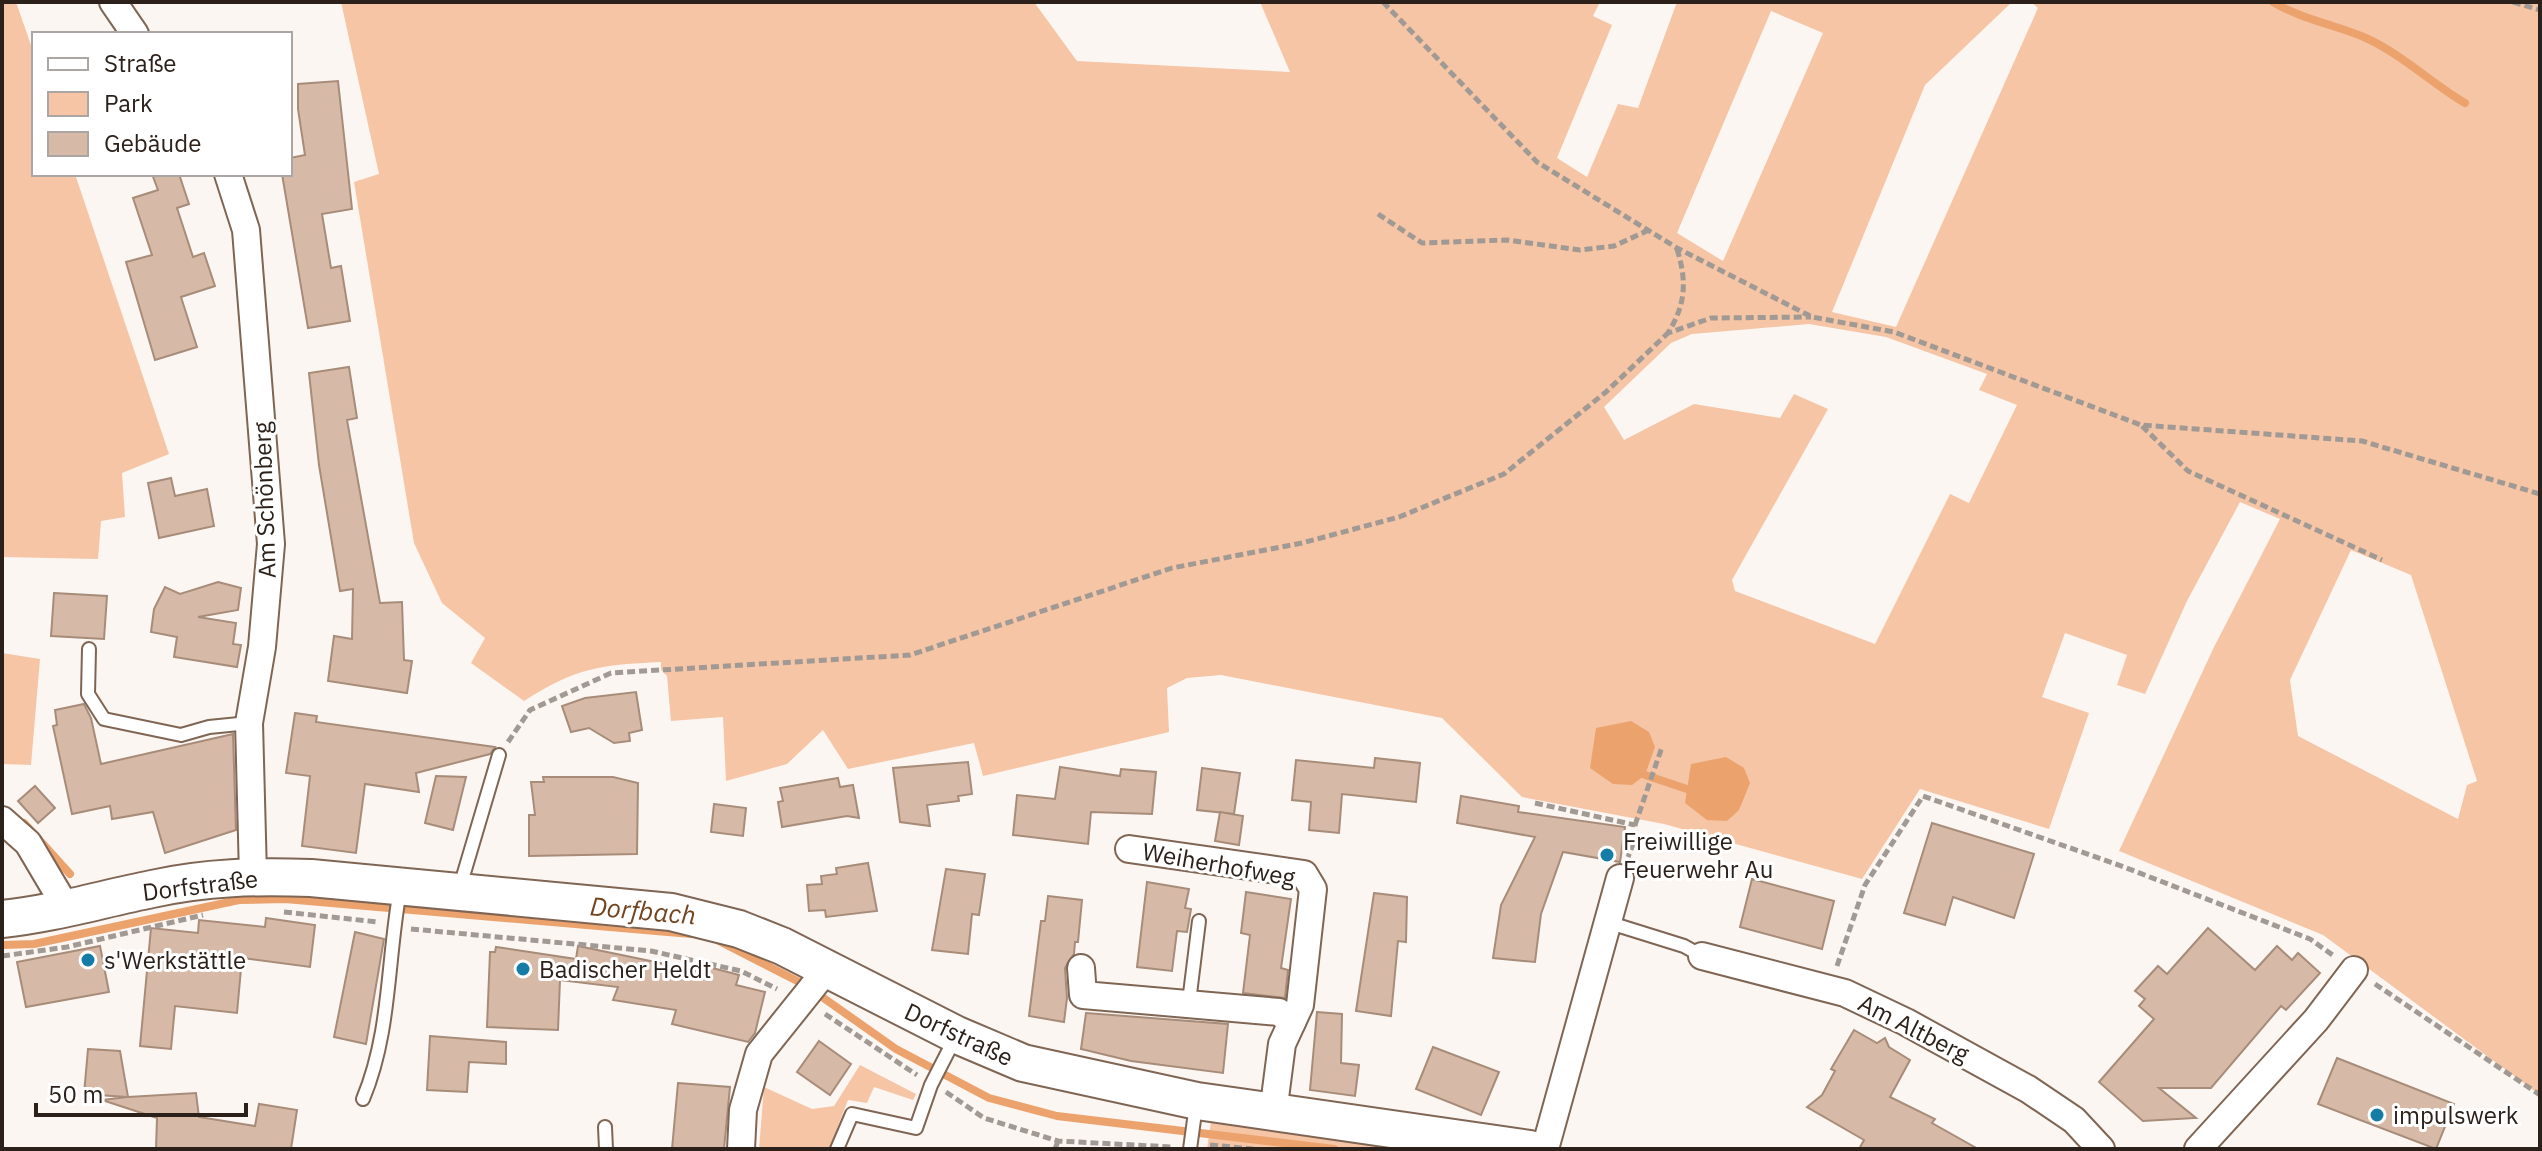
<svg xmlns="http://www.w3.org/2000/svg" width="2542" height="1151" viewBox="0 0 2542 1151" font-family="'IBM Plex Sans',sans-serif">
<style>
.green{fill:#f5c5a5;fill-rule:evenodd}
.water{fill:#eca26d}
.lines{fill:none;stroke-linecap:round;stroke-linejoin:round}
.stream{stroke:#eca26d;stroke-width:8}
.building{fill:#d6b9a6;stroke:#a78c79;stroke-width:2}
.service-casing{stroke:#7f6553;stroke-width:16}
.minor-casing{stroke:#7f6553;stroke-width:30}
.secondary-casing{stroke:#7f6553;stroke-width:40}
.path{stroke:#a19994;stroke-width:5;stroke-dasharray:8 4;stroke-linecap:butt}
.service{stroke:#fff;stroke-width:12}
.minor{stroke:#fff;stroke-width:26}
.secondary{stroke:#fff;stroke-width:36}
.poi-dot{fill:#157ca7;stroke:#fff;stroke-width:3}
.labels{text-anchor:middle;dominant-baseline:central;stroke-width:6;stroke-linejoin:round;paint-order:stroke}
.street-label{font-size:24px;fill:#2c211a;stroke:#fff}
.poi-label{font-size:24px;fill:#2c211a;stroke:#fff;text-anchor:start}
.water-label{font-size:26px;font-style:italic;fill:#73431d;stroke:#fff}
</style>
<rect width="100%" height="100%" fill="#fcf6f2"/>
<g class="green">
<path d="M2 2H16L34 54V174H75L169 454 122 473 125 517 101 521 98 559 2 557Z"/>
<path d="M341 2H1034L1077 61 1290 72 1260 2H1600L1593 16 1612 25 1557 158 1587 177 1618 104 1638 108 1677 2H2012L1925 85 1832 312 1896 327 2038 8 2031 2H2540V1095L2323 935 2119 851 2214 647 2280 519 2240 502 2187 601 2145 694 2117 685 2127 655 2065 633 2042 697 2089 713 2049 829 1920 789 1862 879 1664 824 1522 797 1442 718 1221 675 1187 678 1167 688 1169 732 983 776 974 743 848 769 823 730 787 764 726 781 723 717 671 721 667 676 661 670V662C600 665 577 667 524 701L471 663 485 638 442 603 414 543 354 182 379 174ZM1771 11 1823 33 1723 261 1677 233ZM1809 324 1886 337 1987 374 1979 390 2017 405 1969 503 1950 494 1875 644 1735 591 1732 580 1828 409 1794 394 1780 418 1694 404 1624 440 1604 407 1671 343 1692 334ZM2351 550 2411 575 2477 781 2467 785 2458 819 2298 736 2290 680Z"/>
<path d="M2 653 40 659 31 765 2 764Z"/>
<path d="M860 1065 916 1094 913 1100 874 1087 867 1103 848 1100 829 1149H759L764 1087 812 1109 834 1106Z"/>
<path d="M1211 1122 1394 1149H1207Z"/>
</g>
<g class="water">
<path d="M1631 721 1649 732 1655 747 1645 775 1632 785 1613 784 1590 768 1596 728Z"/>
<path d="M1726 757 1744 768 1750 783 1739 810 1727 821 1707 820 1685 803 1691 764Z"/>
</g>
<g class="lines">
<g class="stream">
<path d="M2273 2C2301 19 2336 25 2366 38 2403 55 2431 83 2465 103"/>
<path d="M1645 775 1687 789"/>
<path d="M24 823 70 874"/>
<path d="M719 941 805 985 896 1049 989 1098 1057 1116 1334 1149"/>
<path d="M2 945 34 944 239 900 285 899 691 934"/>
</g>
</g>
<g class="building">
<path d="M338 81 352 209 322 214 331 268 341 266 350 321 308 328 282 174H290V158L305 155 298 109V84Z"/>
<path d="M152 174H179L189 204 177 208 193 257 204 253 215 286 181 297 197 347 155 360 126 262 152 255 133 198 158 190Z"/>
<path d="M349 367 357 418 347 420 380 603 402 602 404 660 412 661 407 693 328 681 334 636 352 639 353 589 340 591 319 465 309 373Z"/>
<path d="M171 478 175 496 207 489 214 526 159 538 148 483Z"/>
<path d="M218 582 241 588 238 610 198 617 236 623 233 644 241 645 237 667 174 657 177 637 151 632 154 609 165 587 180 594Z"/>
<path d="M54 593 107 596 104 639 51 636Z"/>
<path d="M636 692 642 730 629 733 630 741 614 743 589 728 571 732 562 706 585 698Z"/>
<path d="M84 704 91 718 101 764 233 734 236 830 165 853 153 812 112 819 110 806 72 814 53 726 57 725 55 710Z"/>
<path d="M295 713 317 716 316 722 495 747 490 754 416 773 419 792 365 784 356 853 302 846 310 776 286 773Z"/>
<path d="M1375 758 1420 763 1416 802 1342 794 1339 833 1309 830 1311 802 1292 800 1296 760 1374 768Z"/>
<path d="M968 762 972 794 958 796 959 801 927 805 930 826 900 822 893 768Z"/>
<path d="M1060 767 1120 776 1121 769 1156 772 1152 814 1091 812 1088 844 1013 835 1017 795 1055 799Z"/>
<path d="M1202 768 1240 773 1234 814 1197 810Z"/>
<path d="M436 776 466 777 453 830 425 823Z"/>
<path d="M543 777H613L638 783 637 854 529 856V815H535L531 782H544Z"/>
<path d="M838 778 840 787 853 785 859 818 847 816 782 827 778 802 783 801 780 788Z"/>
<path d="M35 786 55 808 38 823 18 801Z"/>
<path d="M1461 796 1519 806 1518 812 1625 827 1620 862 1563 852 1541 914 1535 962 1493 958 1501 905 1535 837 1457 823Z"/>
<path d="M714 804 746 808 743 836 711 832Z"/>
<path d="M1220 812 1243 816 1239 845 1215 841Z"/>
<path d="M1932 823 2034 854 2014 918 1953 897 1945 925 1904 913Z"/>
<path d="M868 863 877 911 826 917 825 910 809 911 807 885 822 884 821 876 837 874 836 868Z"/>
<path d="M946 869 985 874 979 915 972 914 968 954 932 950Z"/>
<path d="M1752 879 1834 901 1822 949 1740 927Z"/>
<path d="M1147 882 1189 889 1185 908 1191 909 1187 932 1177 931 1172 971 1137 967Z"/>
<path d="M1246 892 1291 899 1281 968 1288 970 1285 998 1243 993 1250 935 1241 933Z"/>
<path d="M1374 893 1407 897 1406 942 1398 941 1391 1016 1356 1011Z"/>
<path d="M1048 896 1082 900 1078 942H1075L1074 954 1065 968 1067 998 1064 1022 1029 1016 1041 921H1045Z"/>
<path d="M266 918 315 925 310 967 242 958 237 1013 175 1006 171 1049 140 1046 151 928 198 933 199 920 265 927Z"/>
<path d="M2208 928 2255 970 2277 946 2292 960 2298 953 2320 973 2286 1010 2281 1006 2211 1088H2159L2196 1118 2143 1121 2099 1082 2154 1019 2139 1006 2145 999 2135 991 2158 966 2167 974Z"/>
<path d="M355 932 384 939 366 1044 334 1037Z"/>
<path d="M100 946 109 992 26 1007 17 962Z"/>
<path d="M578 946 699 971 701 965 739 975 736 985 765 992 755 1033 748 1042 672 1024 676 1010 613 1000 618 987 560 980 558 1030 487 1027 490 952H495L496 947 576 959Z"/>
<path d="M1317 1012 1342 1014 1341 1063 1359 1065 1355 1096 1310 1090Z"/>
<path d="M1086 1013 1228 1024 1223 1073 1131 1061 1081 1049Z"/>
<path d="M1854 1030 1877 1043 1885 1038 1889 1047 1910 1060 1890 1097 1935 1119 1932 1123 1978 1149H1859L1864 1140 1807 1107 1822 1095 1835 1071 1831 1069Z"/>
<path d="M430 1036 506 1042V1064L469 1062 467 1092 427 1090Z"/>
<path d="M819 1041 851 1064 830 1095 797 1072Z"/>
<path d="M1433 1047 1499 1072 1481 1115 1416 1089Z"/>
<path d="M88 1049 120 1051 128 1097 196 1093 199 1117 255 1126 259 1104 297 1110 291 1149H156L157 1118 102 1100 127 1097 84 1094Z"/>
<path d="M2337 1058 2454 1104 2436 1149 2318 1104Z"/>
<path d="M678 1083 730 1087 724 1149H672Z"/>
</g>
<g class="lines">
<g class="service-casing">
<g id="service">
<path d="M89 649 88 694 104 719 181 735 209 727 249 723"/>
<path d="M459 890 499 755"/>
<path d="M1607 922 1684 946 1702 956"/>
<path d="M1189 1002 1199 921"/>
<path d="M363 1099C391 1032 387 961 400 890"/>
<path d="M605 1127 606 1149"/>
<path d="M837 1149 852 1114 916 1128 931 1085 955 1038"/>
<path d="M1190 1149 1196 1105"/>
</g>
</g>
<g class="minor-casing">
<g id="minor">
<path d="M113 2 135 34"/>
<path d="M228 174 246 230 271 544 262 647 249 723 253 875"/>
<path d="M2 820 28 843 67 909"/>
<path d="M1129 849 1304 874 1313 889 1300 1005 1282 1044 1273 1113"/>
<path d="M1702 956 1845 993 1906 1022 2028 1089 2074 1120 2101 1149"/>
<path d="M1081 968 1083 995 1279 1012 1292 1022"/>
<path d="M741 1149 743 1110 759 1054 827 969"/>
<path d="M1545 1149 1620 878"/>
<path d="M2198 1149 2316 1020 2354 970"/>
</g>
</g>
<g class="secondary-casing">
<path id="secondary" d="M2 919C53 914 102 899 152 889 206 877 257 876 311 878L671 912 739 929 782 946 957 1035 1023 1063 1197 1101 1530 1149"/>
</g>
<g class="path">
<path d="M1383 2 1537 162 1677 248 1812 317 1894 332 2141 425 2362 441 2540 494"/>
<path d="M2513 2 2540 10"/>
<path d="M1378 214 1422 243 1507 240 1580 250 1614 246 1649 230"/>
<path d="M1677 249C1687 281 1686 304 1668 333L1711 318 1811 317"/>
<path d="M2142 426 2188 471 2382 560"/>
<path d="M508 742 530 710 611 673 910 655 1172 568 1302 543 1399 517 1504 474 1606 392 1668 333"/>
<path d="M1535 803 1635 825V839L1628 857"/>
<path d="M1635 825 1662 747"/>
<path d="M284 912 378 922"/>
<path d="M411 929 651 951 741 971 777 989"/>
<path d="M2 956 67 947 203 915"/>
<path d="M1837 966 1865 885 1923 796 2124 867 2310 939 2334 956"/>
<path d="M2375 984 2540 1095"/>
<path d="M825 1014 917 1075"/>
<path d="M946 1092 984 1118 1058 1141 1172 1147"/>
<path d="M1210 1145 1253 1149"/>
<path d="M1055 1149 1058 1141"/>
</g>
<use href="#service" class="service"/>
<use href="#minor" class="minor"/>
<use href="#secondary" class="secondary"/>
</g>
<g class="poi-dot">
<circle cx="1607" cy="855" r="8"/>
<circle cx="88" cy="960" r="8"/>
<circle cx="523" cy="969" r="8"/>
<circle cx="2377" cy="1115" r="8"/>
</g>
<g class="labels">
<g class="street-label">
<text transform="translate(264 500) rotate(-92)">Am Schönberg</text>
<text transform="translate(1219 864) rotate(10)">Weiherhofweg</text>
<text transform="translate(200 885) rotate(-7)">Dorfstraße</text>
<text transform="translate(1914 1028) rotate(27)">Am Altberg</text>
<text transform="translate(959 1034) rotate(25)">Dorfstraße</text>
</g>
<g class="poi-label">
<text x="1623" y="841">Freiwillige<tspan x="1623" dy="28">Feuerwehr Au</tspan></text>
<text x="104" y="960">s'Werkstättle</text>
<text x="539" y="969">Badischer Heldt</text>
<text x="2393" y="1115">impulswerk</text>
</g>
<g class="water-label">
<text transform="translate(643 910) rotate(5)">Dorfbach</text>
</g>
</g>
<rect width="2542" height="1151" fill="none" stroke="#2c211a" stroke-width="8"/>
<rect x="32" y="32" width="260" height="144" fill="#ffffff" stroke="#aba6a3" stroke-width="2"/>
<rect x="48" y="58" width="40" height="12" fill="#ffffff" stroke="#aba6a3" stroke-width="2"/>
<text x="104" y="72" font-size="24" fill="#2c211a">Straße</text>
<rect x="48" y="92" width="40" height="24" fill="#f5c5a5" stroke="#aba6a3" stroke-width="2"/>
<text x="104" y="112" font-size="24" fill="#2c211a">Park</text>
<rect x="48" y="132" width="40" height="24" fill="#d6b9a6" stroke="#aba6a3" stroke-width="2"/>
<text x="104" y="152" font-size="24" fill="#2c211a">Gebäude</text>
<path d="M36 1103v12h210v-12" fill="none" stroke="#2c211a" stroke-width="4"/>
<text x="48" y="1103" font-size="24" fill="#2c211a" stroke="#ffffff" stroke-width="6" paint-order="stroke">50 m</text>
</svg>
